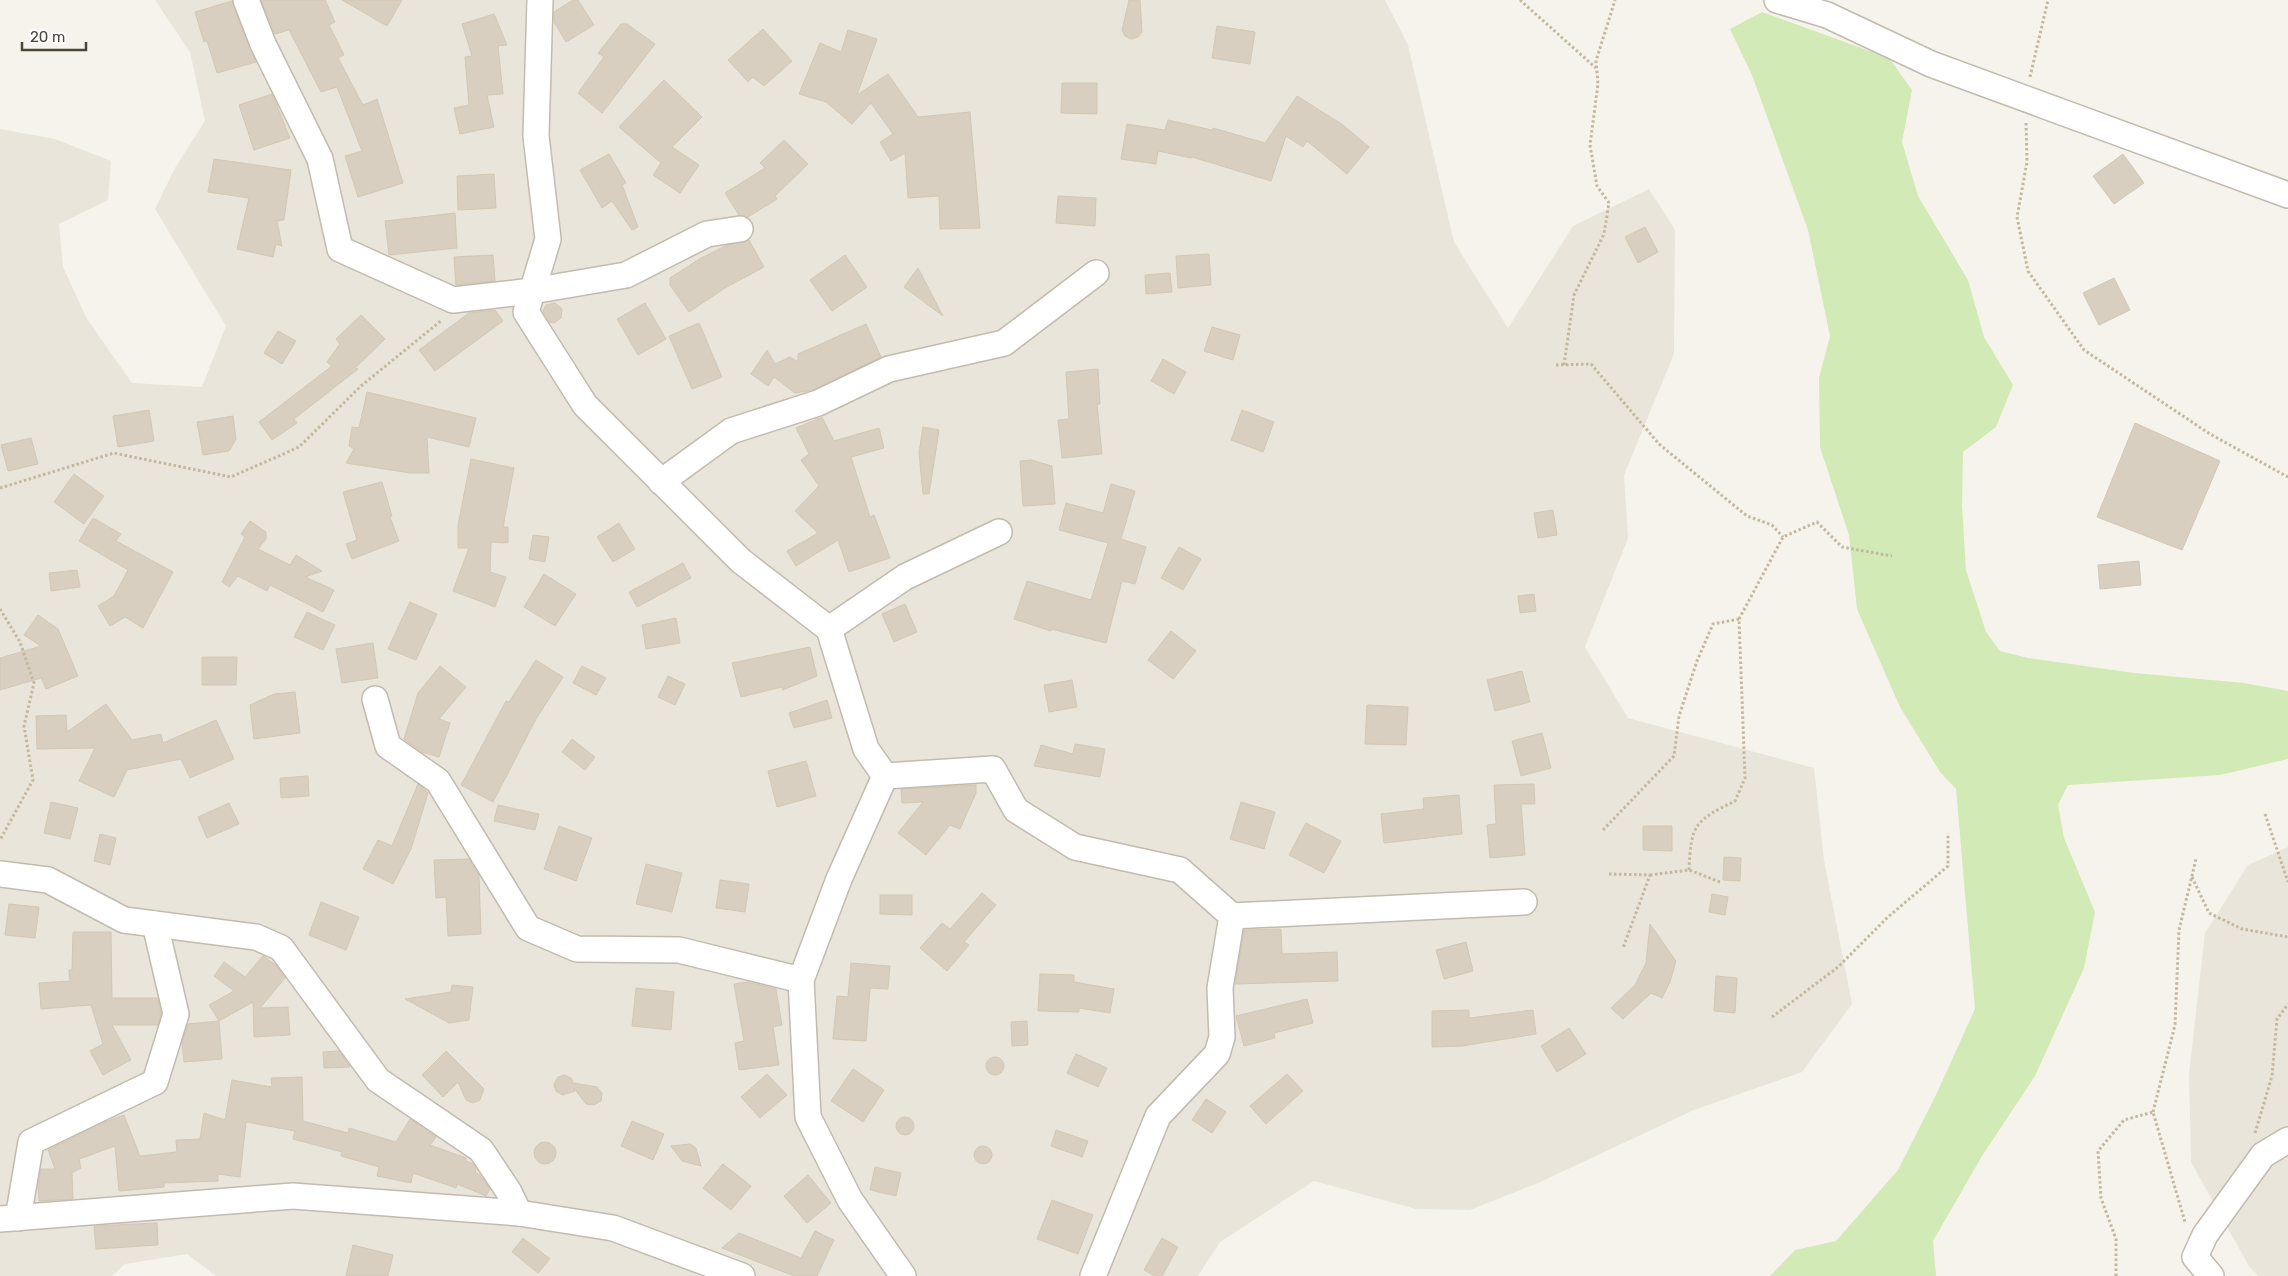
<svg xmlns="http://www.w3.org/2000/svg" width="2288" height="1276" viewBox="0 0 2288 1276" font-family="Rubik,sans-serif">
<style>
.residential{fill:#eae5da}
.garden{fill:#d2eab5}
.building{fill:#d8cfc1;stroke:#d3c7b4}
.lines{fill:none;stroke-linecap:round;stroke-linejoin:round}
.minor-casing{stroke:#c2bbae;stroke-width:28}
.path{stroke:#c4b79f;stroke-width:3;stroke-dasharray:2.5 2.5;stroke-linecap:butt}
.minor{stroke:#fff;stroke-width:25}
</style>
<rect width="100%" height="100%" fill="#f6f3ec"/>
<g class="residential">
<path d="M155 0H1385L1408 45 1454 242 1508 328 1573 226 1649 189 1675 230 1674 354 1624 475 1628 538 1585 647 1628 718 1814 768 1824 860 1852 1004 1802 1072 1694 1110 1538 1183 1470 1210 1416 1209 1314 1181 1220 1242 1198 1276H216L187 1254 125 1264 112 1276H0V129L55 139 111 161 108 200 59 224 63 267 87 319 132 383 202 387 226 326 155 209 175 168 205 121 190 52Z"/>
<path d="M2288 847V1276H2258L2249 1266 2191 1162 2189 1074 2205 933 2248 865Z"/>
</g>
<path class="garden" d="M1762 12 1889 58 1912 90 1902 142 1918 196 1968 280 1984 337 2013 385 1996 427 1963 452 1962 506 1966 570 1986 632 2000 651 2028 658 2134 673 2244 683 2288 691V759L2220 775 2068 785 2058 805 2064 838 2095 912 2084 968 2035 1076 1982 1156 1933 1241 1936 1276H1770L1795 1250 1836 1241 1898 1170 1936 1095 1975 1009 1956 789 1940 772 1900 707 1857 609 1849 535 1820 447 1819 378 1830 336 1808 230 1752 75 1730 29Z"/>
<g class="building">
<path d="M261 0H325L335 22 329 25 344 55 338 58 363 105 377 99 403 183 358 197 345 156 362 151 337 87 321 92 289 30 275 34Z"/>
<path d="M342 0H402L387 26Z"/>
<path d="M573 0H578L594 25 566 42 554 22V12Z"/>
<path d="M1129 0H1140L1142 32 1138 37 1131 39 1125 36 1122 30Z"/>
<path d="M232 1 256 62 217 73 207 41 204 42 195 12Z"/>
<path d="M494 14 507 45 498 46 503 94 487 95 494 127 460 134 454 108 469 105 465 57 472 56 462 24Z"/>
<path d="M621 24H627L655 44 602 113 578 93 604 57 598 53Z"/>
<path d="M1217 26 1255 32 1250 64 1212 58Z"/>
<path d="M763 29 792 61 764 86 753 77 748 82 728 60Z"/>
<path d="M848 30 877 39 857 95 888 74 918 117 970 112 980 228 940 229 939 196 908 198 905 153 891 161 880 142 893 134 871 103 852 124 826 102 799 94 820 43 841 52Z"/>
<path d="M664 80 702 117 672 147 699 165 680 193 653 175 661 163 619 127Z"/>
<path d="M1062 83H1097V114L1061 113Z"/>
<path d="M272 94 290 138 254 150 239 105Z"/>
<path d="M1297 96 1343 125 1369 147 1347 174 1307 141 1303 147 1286 136 1271 181 1192 157 1191 158 1158 151 1156 164 1121 159 1127 124 1165 130 1168 120 1212 130 1213 128 1265 143Z"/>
<path d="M784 140 808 164 775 196 777 199 748 217 739 215 725 193 765 168 760 163Z"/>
<path d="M609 154 626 183 622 185 638 227 632 230 612 201 602 208 580 170Z"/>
<path d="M2123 154 2144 183 2114 204 2093 176Z"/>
<path d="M214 159 291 170 284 220 277 221 282 246 276 244 273 257 237 249 249 198 208 192Z"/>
<path d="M494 174 496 208 458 210 457 176Z"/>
<path d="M1058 196 1096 198 1095 226 1056 223Z"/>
<path d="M455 213 457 248 389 255 385 221Z"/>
<path d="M1645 227 1658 252 1638 263 1625 237Z"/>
<path d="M749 240 764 267 725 288 689 312 670 285V278L701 258 727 245Z"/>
<path d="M1209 254 1211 285 1178 288 1176 256Z"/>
<path d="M493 255 495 281 456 285 454 257Z"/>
<path d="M845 255 867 287 832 311 810 280Z"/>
<path d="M918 268 943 316 904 287Z"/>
<path d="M1170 273 1172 292 1146 294 1145 275Z"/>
<path d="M2114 278 2130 310 2099 325 2083 293Z"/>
<path d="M555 303 562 309 561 318 554 323 549 322 543 311 546 305Z"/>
<path d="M645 303 666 339 638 355 617 319Z"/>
<path d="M495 310 503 321 435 371 419 350 469 313Z"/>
<path d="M361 315 385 339 355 368 358 369 294 419 297 423 272 440 259 422 332 366 327 362 340 344 336 339Z"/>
<path d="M699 323 722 377 692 389 669 336Z"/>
<path d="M866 324 881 357 813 390 795 393 774 377 768 386 751 374 767 350 775 364 790 357 798 362V354Z"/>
<path d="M1212 327 1240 335 1233 360 1204 351Z"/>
<path d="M278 331 296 341 282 364 264 353Z"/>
<path d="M1163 359 1186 372 1174 394 1151 381Z"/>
<path d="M1098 369 1100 404H1097L1102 454 1062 458 1058 420 1069 419 1066 372Z"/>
<path d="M367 392 476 418 469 447 427 437 429 473H410L346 463 354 449 349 446 352 427 359 428Z"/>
<path d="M149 410 154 441 118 447 113 416Z"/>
<path d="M1242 410 1274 422 1263 452 1231 440Z"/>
<path d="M233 416 236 439 229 451 203 455 197 422Z"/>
<path d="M822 417 834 441 879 428 884 448 851 457 870 517 874 515 890 558 849 572 838 540 796 566 787 551 818 533 795 511 819 486 801 460 809 454 796 428Z"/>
<path d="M2135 423 2220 461 2182 550 2097 517Z"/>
<path d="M923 427 939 430 929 494H923L919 453Z"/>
<path d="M31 438 38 464 8 471 1 445Z"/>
<path d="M471 459 514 468 503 527H508V543L491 542 490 572 506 577 495 607 453 591 469 548H458V525Z"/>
<path d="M1031 460 1052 466 1055 504 1023 506 1020 461Z"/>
<path d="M74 474 104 496 84 524 54 502Z"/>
<path d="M382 482 392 516 390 517 399 541 352 559 346 544 357 540 343 492Z"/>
<path d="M1111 484 1135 491 1121 539 1146 547 1135 584 1122 581 1106 643 1051 629V631L1014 619 1027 581 1091 600 1108 543 1059 530 1066 503 1103 513Z"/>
<path d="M1553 510 1557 535 1538 538 1534 513Z"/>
<path d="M93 518 121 534 116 541 173 572 143 628 125 617 110 626 98 606 114 596 128 570 79 541Z"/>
<path d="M250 521 266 532V539L258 549 290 565 296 555 322 571 305 577 334 590 323 612 270 585 267 591 238 576 229 587 222 582 245 537 241 534Z"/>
<path d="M619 523 635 549 613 562 597 537Z"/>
<path d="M533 535 549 537 545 562 529 559Z"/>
<path d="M1179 547 1201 559 1183 590 1161 578Z"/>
<path d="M2139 561 2141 585 2100 589 2098 565Z"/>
<path d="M683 563 691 578 637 607 629 592Z"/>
<path d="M77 570 80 587 51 591 49 573Z"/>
<path d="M544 574 576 594 555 626 524 607Z"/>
<path d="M1534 594 1536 611 1520 613 1518 596Z"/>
<path d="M410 602 437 614 416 660 388 649Z"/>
<path d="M905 604 917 632 894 642 882 614Z"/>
<path d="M307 612 335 625 323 650 294 637Z"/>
<path d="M38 615 58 629 78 676 46 689 41 678 0 690V658L41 646 24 635Z"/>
<path d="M676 618 680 643 646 649 642 625Z"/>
<path d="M1171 631 1196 651 1173 679 1148 660Z"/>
<path d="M373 643 378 678 342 683 336 649Z"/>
<path d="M810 647 817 676 783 690 782 687 741 697 732 663Z"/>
<path d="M202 657H237L236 685H202Z"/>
<path d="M536 660 563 677 536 719 493 802 461 785 506 701 509 702Z"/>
<path d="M440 666 466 687 439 719 450 723 439 757 422 752 404 739 418 693Z"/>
<path d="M582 666 606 678 596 695 573 683Z"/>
<path d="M1522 671 1530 702 1495 711 1487 680Z"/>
<path d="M668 676 685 684 675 705 658 697Z"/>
<path d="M1072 680 1077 707 1049 712 1044 685Z"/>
<path d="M295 692 300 733 254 739 250 705 274 694Z"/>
<path d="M827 700 832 718 794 728 789 713Z"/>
<path d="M106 704 132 740 161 734 163 743 216 720 234 759 190 778 181 759 127 770 114 797 79 781 95 748 37 749 36 716 66 715 67 732Z"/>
<path d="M1367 705 1408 707 1406 745 1365 744Z"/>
<path d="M1542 733 1551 768 1521 776 1512 741Z"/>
<path d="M572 739 595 757 585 770 562 752Z"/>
<path d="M1075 744 1105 749 1100 777 1034 766 1041 745 1073 754Z"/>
<path d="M806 761 816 796 777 807 768 771Z"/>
<path d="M308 776 309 796 281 798 280 778Z"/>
<path d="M418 784 428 793 411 849 393 884 363 869 378 840 392 846Z"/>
<path d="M1534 784 1535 804H1521L1525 855 1490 858 1487 825 1496 824 1494 785Z"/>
<path d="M976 785V793L960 829 950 825 926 855 898 833 923 802 902 803 901 789Z"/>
<path d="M1459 795 1462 834 1384 843 1381 814 1424 809 1423 798Z"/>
<path d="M51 802 78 808 70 839 44 833Z"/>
<path d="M1241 802 1275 812 1264 849 1230 839Z"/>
<path d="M229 803 239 824 207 838 198 817Z"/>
<path d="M498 805 539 814 535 830 494 821Z"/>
<path d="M1306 823 1341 841 1324 873 1289 855Z"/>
<path d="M559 826 592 838 576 881 544 869Z"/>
<path d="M1643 826H1672V851L1643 850Z"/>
<path d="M100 834 116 838 110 865 94 861Z"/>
<path d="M1724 857 1741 858 1740 881 1723 880Z"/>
<path d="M469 859 479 876 481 934 448 936 446 897 436 898 434 860Z"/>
<path d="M646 864 682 873 672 912 636 904Z"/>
<path d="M720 880 749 884 745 912 716 908Z"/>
<path d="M982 893 996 905 964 942 969 945 947 971 920 948 942 923 950 929Z"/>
<path d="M1712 894 1728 897 1725 915 1709 912Z"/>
<path d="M880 895H912V915L880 914Z"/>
<path d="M321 902 359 917 346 950 309 935Z"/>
<path d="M9 904 39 907 35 938 5 935Z"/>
<path d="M1650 924 1676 961 1670 982 1662 998 1651 993 1623 1019 1611 1008 1635 985 1646 963Z"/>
<path d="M1281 929 1282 954 1337 952 1338 981 1235 984 1244 930Z"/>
<path d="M73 932H111L112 998H157L161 1013 158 1025H112L131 1060 103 1075 90 1051 103 1044 91 1005 41 1009 39 983 70 981 69 970H72Z"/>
<path d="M1466 942 1473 971 1444 979 1436 950Z"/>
<path d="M263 956 276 965 285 978 260 1008 288 1007 290 1035 254 1037 253 1002 219 1021 209 1005 234 991 214 976 224 962 245 977Z"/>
<path d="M851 963 890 966 888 989 870 988 866 1041 833 1039 837 996 848 997Z"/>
<path d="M1040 974 1074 975V982L1114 989 1110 1013 1079 1008V1012L1038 1011Z"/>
<path d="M1716 976 1737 978 1735 1013 1714 1011Z"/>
<path d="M748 982 776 989 782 1025 773 1027 779 1065 739 1070 735 1043 744 1041 734 984Z"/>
<path d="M452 985 473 987 469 1020 449 1023 405 999 451 992Z"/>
<path d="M636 988 674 992 671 1030 632 1026Z"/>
<path d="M1307 999 1313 1023 1274 1033 1275 1038 1244 1046 1236 1016Z"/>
<path d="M1469 1010V1018L1533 1010 1536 1034 1462 1046 1432 1047V1011Z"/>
<path d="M219 1021 222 1059 184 1062 182 1043 188 1024Z"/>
<path d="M1027 1021 1028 1045 1012 1046 1011 1022Z"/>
<path d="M1569 1028 1586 1054 1557 1072 1541 1046Z"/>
<path d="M339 1051 350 1067 324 1068 323 1052Z"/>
<path d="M446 1051 484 1089 480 1100 473 1103 466 1100 458 1082 443 1097 422 1075Z"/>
<path d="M1076 1054 1107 1068 1098 1087 1067 1073Z"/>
<circle cx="995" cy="1066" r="9"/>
<path d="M853 1069 884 1090 863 1122 831 1101Z"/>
<path d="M767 1074 787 1095 760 1118 741 1097Z"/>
<path d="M1287 1074 1303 1091 1266 1124 1250 1106Z"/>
<path d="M565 1075 572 1079 573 1083 597 1087 602 1093 601 1101 594 1105 586 1104 574 1088 575 1091 562 1095 556 1091 554 1084 558 1077Z"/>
<path d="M302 1077 303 1121 348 1133 349 1128 396 1142 410 1119 436 1137 430 1145 466 1158V1161L473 1164 476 1169 475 1172 481 1176 490 1189 486 1196 457 1184 456 1188 413 1173 411 1183 377 1176 379 1167 341 1156 342 1152 293 1139 295 1131 246 1122 240 1177 218 1174V1181L164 1183V1187L119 1191 115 1146 79 1159 81 1168 72 1173 73 1199 39 1201 38 1185 41 1169H55L48 1150 103 1123 124 1115 140 1156 177 1152 176 1140 200 1139 204 1113 225 1120 232 1080 272 1087 271 1078Z"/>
<path d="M1206 1099 1226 1112 1212 1133 1192 1120Z"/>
<circle cx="905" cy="1126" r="9"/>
<path d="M632 1121 664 1134 653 1160 621 1146Z"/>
<path d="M1056 1130 1088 1141 1082 1157 1051 1146Z"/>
<circle cx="545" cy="1153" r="11"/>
<path d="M690 1144 696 1148 701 1166 682 1161 671 1146Z"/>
<circle cx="983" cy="1155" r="9"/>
<path d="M723 1164 751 1186 731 1210 703 1188Z"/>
<path d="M875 1167 901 1173 896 1196 870 1190Z"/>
<path d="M808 1175 831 1203 807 1223 784 1196Z"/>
<path d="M1052 1200 1093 1215 1078 1254 1037 1239Z"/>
<path d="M157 1223 158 1245 96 1249 94 1226Z"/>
<path d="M815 1231 834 1240 817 1276H794L722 1248 739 1233 801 1258Z"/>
<path d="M523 1238 550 1259 538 1273 512 1252Z"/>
<path d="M1162 1238 1178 1247 1162 1276H1155L1144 1270Z"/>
<path d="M353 1245 393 1255 388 1276H346Z"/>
</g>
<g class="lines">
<g class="minor-casing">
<g id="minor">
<path d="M246 0 263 44 320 159 340 249 453 300 532 291 626 275 707 234 740 229"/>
<path d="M540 0 536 136 548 239 526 312 585 405 741 561 829 629 866 749 885 776 839 879 801 980 808 1117 850 1200 903 1276"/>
<path d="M1777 0 1827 15 1931 64 2288 195"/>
<path d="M661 482 731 431 818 403 889 369 1004 343 1096 273"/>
<path d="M829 629 905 577 999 532"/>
<path d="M375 699 388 746 438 781 528 928 577 949 679 950 801 980"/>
<path d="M885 776 993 769 1016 810 1075 847 1180 870 1232 916 1220 988 1222 1037 1217 1054 1158 1116 1093 1276"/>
<path d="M0 874 48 880 124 920 256 937 281 948 378 1080 481 1150 509 1192 519 1213"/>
<path d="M1232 916 1524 902"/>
<path d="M18 1218 31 1142 155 1082 176 1014 155 924"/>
<path d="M0 1219 293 1196 519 1213 613 1228 742 1276"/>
<path d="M2211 1276 2195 1257 2205 1235 2263 1155 2288 1140"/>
</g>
</g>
<g class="path">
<path d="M1520 0 1596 68"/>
<path d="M2030 77 2048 0"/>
<path d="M2026 123 2027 162 2017 217 2028 271 2084 350 2210 434 2288 477"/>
<path d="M1556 365 1591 364 1659 444 1747 516 1772 525 1783 537"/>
<path d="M1564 365 1574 295 1604 234 1609 203 1597 186 1590 145 1598 84 1596 61 1615 0"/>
<path d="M0 488 114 453 231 477 299 447 361 386 442 320"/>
<path d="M0 609 20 642 34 683 24 726 33 780 0 840"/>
<path d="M1739 619 1783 537 1817 522 1842 547 1892 556"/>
<path d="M2265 814 2288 882"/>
<path d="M1603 830 1674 756 1679 716 1697 661 1713 624 1739 619 1745 778 1735 801C1694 821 1691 825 1689 870"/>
<path d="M1609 874 1650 875 1623 948"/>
<path d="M1650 875 1689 870 1720 882"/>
<path d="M2192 877 2209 913 2242 929 2288 937"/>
<path d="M1772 1017 1838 967 1888 917 1948 866V833"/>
<path d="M2153 1112 2175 1025 2179 930 2196 859"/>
<path d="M2255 1133 2272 1076 2277 1019 2288 1004"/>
<path d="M2116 1276V1239L2101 1198 2098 1151 2124 1120 2153 1112 2185 1222"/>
</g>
<use href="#minor" class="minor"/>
</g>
<path d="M22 42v8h64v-8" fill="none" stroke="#4b4439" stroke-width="2.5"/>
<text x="30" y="42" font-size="15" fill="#4b4439" stroke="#ffffff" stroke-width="4" paint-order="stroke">20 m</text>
</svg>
